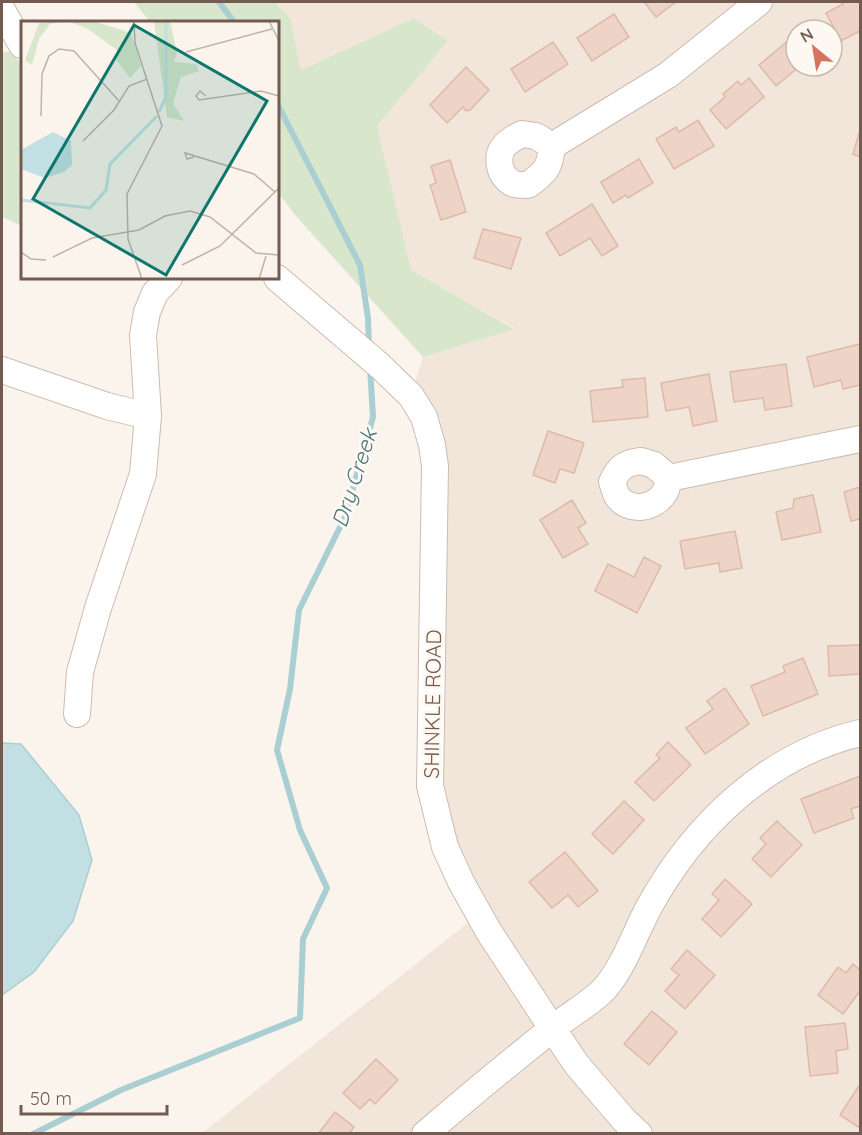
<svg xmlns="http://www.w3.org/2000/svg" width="862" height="1135" viewBox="0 0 862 1135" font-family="Quicksand,sans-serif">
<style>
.residential{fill:#f2e6db;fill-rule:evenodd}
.green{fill:#d8e7cb}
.water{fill:#c2e0e3;stroke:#a9cfd3;stroke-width:1.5}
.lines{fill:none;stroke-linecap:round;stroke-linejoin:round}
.stream{stroke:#a9cfd3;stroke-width:6}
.building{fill:#edd4c6;stroke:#debaa8;stroke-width:1.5}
.minor-casing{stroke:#ccbcb2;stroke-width:28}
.minor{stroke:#fff;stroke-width:26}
.labels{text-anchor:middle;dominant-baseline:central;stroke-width:6;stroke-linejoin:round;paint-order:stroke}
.street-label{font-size:21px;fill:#745b51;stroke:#fdf8f2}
.water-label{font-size:22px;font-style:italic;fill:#49777d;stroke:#fdf8f2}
.inset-river{fill:none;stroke:#c2e0e3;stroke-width:3}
.inset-road{fill:none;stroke:#c1b2a9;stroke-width:1.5}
.view{fill:#0f766e;fill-opacity:0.15;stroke:#0f766e;stroke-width:3}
.inset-edge{fill:none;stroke:#745b51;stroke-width:3}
</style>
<rect width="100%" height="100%" fill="#fbf4ec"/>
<path class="residential" d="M274 2H860V1133L201 1134 479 914 430 786 435 466 411 396 423 357 514 328 410 270 377 126 448 41 414 18 301 70 290 19ZM796 30H832V66H796Z"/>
<g class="green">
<path d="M134 2H274L290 18 301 70 414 18 448 41 377 126 411 270 514 329 423 357 295 215 278 192V22H150Z"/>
<path d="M10 51 22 65V226L2 217V53Z"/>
</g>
<path class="water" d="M2 743 21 744 79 815 92 860 73 921 34 972 2 995Z"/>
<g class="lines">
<g class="stream">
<path d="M219 2 234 22"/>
<path d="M278 105 360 265 368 318 369 348"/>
<path d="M33 1134 121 1090 300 1018 303 939 327 888 300 830 277 750 290 689 299 610 345 517 373 417 370 367"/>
</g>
</g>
<g class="building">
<path d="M644 2H676L656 17Z"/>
<path d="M845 2H860V31L841 41 826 13 843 4 842 3Z"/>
<path d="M614 14 629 37 592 61 577 38Z"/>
<path d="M796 34V66H800L776 86 759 65Z"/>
<path d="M553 42 568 64 525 92 511 69Z"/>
<path d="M466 67 489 90 470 110 466 111 463 107 447 123 430 105Z"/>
<path d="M749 78 764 97 726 129 710 110 725 97 723 94 738 81 741 85Z"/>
<path d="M698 120 714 146 674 169 656 139 676 127 679 132Z"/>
<path d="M860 130V157L853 154Z"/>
<path d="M639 159 653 183 628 198 626 195 613 203 601 182Z"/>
<path d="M450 160 466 212 441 220 430 185 436 183 431 166Z"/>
<path d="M592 204 618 246 602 256 590 238 560 256 546 233Z"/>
<path d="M483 229 521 238 511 269 474 258Z"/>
<path d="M860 344V385L843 389 841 380 814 387 807 357Z"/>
<path d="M786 364 792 406 765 410 763 398 734 402 730 372Z"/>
<path d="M709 374 717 421 693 426 689 407 666 411 661 383Z"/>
<path d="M645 378 648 417 593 422 590 391 623 387 622 380Z"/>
<path d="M548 431 584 443 574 473 560 469 555 483 533 475Z"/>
<path d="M860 487V519L851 521 844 492Z"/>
<path d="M813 495 821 532 782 540 776 512 793 508 794 499Z"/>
<path d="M572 500 586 523 578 528 588 544 563 558 540 520Z"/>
<path d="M735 531 742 568 720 572 719 563 685 569 680 541Z"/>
<path d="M644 557 661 566 637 613 595 591 608 564 634 577Z"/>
<path d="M860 645V674L829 676 828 646Z"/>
<path d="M803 658 818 694 763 716 751 686 785 672 783 666Z"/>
<path d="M725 688 749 724 705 754 686 728 713 709 707 701Z"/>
<path d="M668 742 691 765 654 801 635 782 660 758 656 755Z"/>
<path d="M860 776V806L851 809 854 818 814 833 801 799Z"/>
<path d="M624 801 644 820 613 854 592 834Z"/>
<path d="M777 821 802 845 771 877 752 859 766 844 760 838Z"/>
<path d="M565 852 598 891 578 907 568 895 552 908 529 882Z"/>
<path d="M725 879 752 904 721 937 702 919 719 900 712 894Z"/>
<path d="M687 950 715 975 685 1009 665 991 679 975 671 969Z"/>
<path d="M853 964 860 970V991L843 1014 818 995 838 967 846 973Z"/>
<path d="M652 1011 677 1032 649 1065 624 1044Z"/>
<path d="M845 1023 848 1049 836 1051 838 1073 810 1076 805 1027Z"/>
<path d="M376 1059 398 1080 375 1104 370 1099 360 1109 343 1093Z"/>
<path d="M860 1084V1128L840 1115Z"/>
<path d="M335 1112 354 1127 349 1134H318Z"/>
</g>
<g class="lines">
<g class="minor-casing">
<g id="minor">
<path d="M2 10 22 45"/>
<path d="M522 134 536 136 552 146C550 168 546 172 528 185 524 185 518 185 514 184 509 182 503 176 501 170 495 151 505 142 522 134Z"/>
<path d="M552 146 668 75 759 2"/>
<path d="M277 278 380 366 411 396 424 417 432 445 435 466 430 786 445 847 461 882 489 932 552 1028 577 1065 624 1120 639 1134"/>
<path d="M2 370 107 406 148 416"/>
<path d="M641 461 654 465 669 478C668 482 667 488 665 492 655 509 629 513 617 496 615 492 614 487 612 482 619 467 625 463 641 461Z"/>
<path d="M669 478 860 439"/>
<path d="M77 714 80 672 98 608 143 474 148 416 143 335 147 312 155 293 169 278"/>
<path d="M425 1134C467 1098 509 1063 552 1029 566 1017 596 1000 606 987 625 964 635 933 649 907 694 825 767 755 860 733"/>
</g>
</g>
<use href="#minor" class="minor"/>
</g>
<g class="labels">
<g class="street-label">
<text transform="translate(432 704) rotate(-89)">SHINKLE ROAD</text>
</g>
<g class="water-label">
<text transform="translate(354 478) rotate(-72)">Dry Creek</text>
</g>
</g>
<g transform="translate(21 21)">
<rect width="258" height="258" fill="#fbf4ec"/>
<path d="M19 0H45L29 3 18 18 11 44 4 39ZM46 0H72L110 12 120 45 109 57 94 37 96 29 65 7ZM133 0H149L156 32 153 41 175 43 178 50 160 56 152 82 163 100 146 96Z" fill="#d8e7cb"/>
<path d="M32 111 50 120 51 144 43 151 24 157 0 148V129Z" fill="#c2e0e3"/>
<path class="inset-river" d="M138 91 145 76V0M0 179 69 187 85 169 89 143 136 95"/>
<path class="inset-road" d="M113 0 114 22 141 105 106 173 107 218 121 258M248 0 258 20M165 31 251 8M185 75 179 70 175 75 178 79 240 70 258 75M20 95 21 53 28 35 38 28 53 30 99 81M62 120 93 89 108 65 126 58M173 136 166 138 164 132 233 153 254 171M0 231 10 238 25 239M32 236 71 217 118 209 144 195 169 190 189 196 235 232 258 234M161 244 199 225 258 167M238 258 245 235"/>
<path class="view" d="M113 4 246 80 145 254 12 178Z"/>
<rect width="258" height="258" class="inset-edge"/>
</g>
<rect width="862" height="1135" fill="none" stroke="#745b51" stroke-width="6"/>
<g transform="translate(814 48) rotate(330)"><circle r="28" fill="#fdf8f2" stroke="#c6b9b2" stroke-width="1.5"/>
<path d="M0-4.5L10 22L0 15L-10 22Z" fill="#d6735f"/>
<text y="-9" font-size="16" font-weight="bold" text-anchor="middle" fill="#745b51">N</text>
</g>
<path d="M21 1105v9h146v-9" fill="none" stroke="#745b51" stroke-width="3"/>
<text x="30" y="1105" font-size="18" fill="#745b51" stroke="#fdf8f2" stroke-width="4.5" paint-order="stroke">50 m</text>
</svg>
